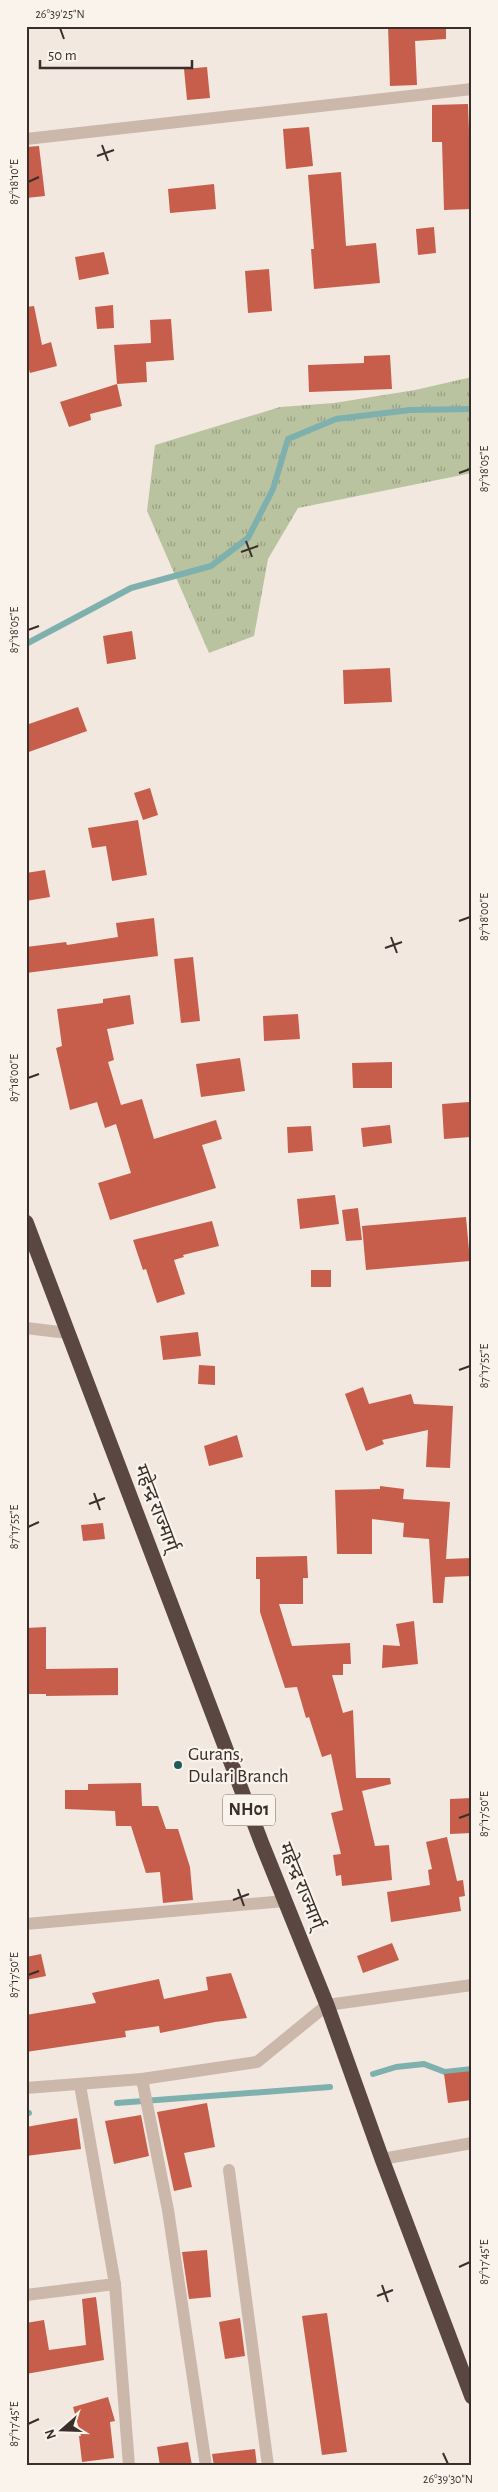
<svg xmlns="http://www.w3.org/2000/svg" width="498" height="2492" viewBox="0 0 498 2492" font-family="'Alegreya Sans','Noto Sans Devanagari',sans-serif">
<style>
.grass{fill:url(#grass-tufts)}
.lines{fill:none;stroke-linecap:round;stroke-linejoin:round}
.stream{stroke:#7eb0ae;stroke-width:6}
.building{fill:#c65e4b}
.minor{stroke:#ccb7ab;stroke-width:12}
.highway{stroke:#5a4741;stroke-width:15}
.ticks{fill:none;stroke:#392e2a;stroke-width:2}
.poi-dot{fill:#1f5b5a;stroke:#faf3ec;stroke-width:2}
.labels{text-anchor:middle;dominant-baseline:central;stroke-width:4.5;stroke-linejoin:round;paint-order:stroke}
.shield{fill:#faf3ec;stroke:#736964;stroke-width:1}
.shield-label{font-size:18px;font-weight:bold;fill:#392e2a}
.street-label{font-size:19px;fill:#392e2a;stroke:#faf3ec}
.poi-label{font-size:19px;fill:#392e2a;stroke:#faf3ec;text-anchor:start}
.neatline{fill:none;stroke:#392e2a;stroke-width:2}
.ticks-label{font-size:12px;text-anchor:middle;fill:#392e2a}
</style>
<defs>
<pattern id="grass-tufts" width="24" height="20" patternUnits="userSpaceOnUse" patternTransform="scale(1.25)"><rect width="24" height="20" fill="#bac39f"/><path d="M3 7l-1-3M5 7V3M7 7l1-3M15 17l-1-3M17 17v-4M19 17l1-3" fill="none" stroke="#989f82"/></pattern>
</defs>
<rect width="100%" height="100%" fill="#f3e8e0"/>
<path class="grass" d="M472 377V473L298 508 268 559 254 636 209 653 147 511 155 445 280 407 334 403 415 390Z"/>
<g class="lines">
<g class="stream">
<path d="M26 644 131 588 211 566 248 538 273 489 288 439 336 419 410 410 472 409"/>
<path d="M373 2074 396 2067 424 2064 445 2072 472 2069"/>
<path d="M117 2103 330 2087"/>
<path d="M26 2114 29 2113"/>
</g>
</g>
<g class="building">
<path d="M388 26H446V39L415 41 417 85 390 86Z"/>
<path d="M207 67 210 98 187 100 184 69Z"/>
<path d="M468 104 472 209 444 210 442 142H432V105Z"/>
<path d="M309 127 313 166 286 169 283 129Z"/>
<path d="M39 146 45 196 26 198V147Z"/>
<path d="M341 172 346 246 376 243 380 283 314 289 311 249H314L308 175Z"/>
<path d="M214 184 216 209 170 213 168 189Z"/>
<path d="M434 227 436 253 418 255 416 229Z"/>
<path d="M104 252 109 274 79 280 75 257Z"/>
<path d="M269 269 272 311 248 313 245 271Z"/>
<path d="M113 305 114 328 97 329 95 307Z"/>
<path d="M34 306 42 345 51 342 57 366 30 373 26 360V307Z"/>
<path d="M171 319 174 360 146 362 147 382 117 384 114 345 151 343 150 320Z"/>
<path d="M390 355 392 389 309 392 308 365 364 363V356Z"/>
<path d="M117 384 122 406 90 414 91 420 69 427 60 402Z"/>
<path d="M132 631 136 659 107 664 103 636Z"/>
<path d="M390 668 392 702 344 704 343 670Z"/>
<path d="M78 707 87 731 26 753V725Z"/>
<path d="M150 788 158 815 143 820 134 793Z"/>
<path d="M138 820 147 875 112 881 106 846 92 848 88 828Z"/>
<path d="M45 870 50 897 26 901V873Z"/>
<path d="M154 918 158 956 26 973V947L66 942 67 945 118 937 116 923Z"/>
<path d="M193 957 200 1021 181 1023 174 959Z"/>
<path d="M130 995 134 1024 107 1029 114 1060 108 1062 121 1105 142 1099 154 1139 216 1120 222 1139 202 1145 216 1188 110 1220 98 1183 131 1173 116 1124 105 1128 97 1102 70 1110 56 1048 62 1046 57 1009 103 1003V999Z"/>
<path d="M298 1014 300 1039 264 1041 263 1016Z"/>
<path d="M240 1058 245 1091 201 1097 196 1064Z"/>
<path d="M392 1062V1088H353L352 1063Z"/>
<path d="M469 1102 471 1137 444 1139 442 1104Z"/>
<path d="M390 1125 392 1143 363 1147 361 1128Z"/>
<path d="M311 1126 313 1151 288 1153 287 1127Z"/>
<path d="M335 1195 339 1224 300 1229 297 1199Z"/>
<path d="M358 1208 362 1240 346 1241 342 1210Z"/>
<path d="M466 1217 470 1261 366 1270 362 1226Z"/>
<path d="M212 1221 219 1246 183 1255 184 1257 174 1260 185 1294 157 1303 146 1269 143 1270 133 1240Z"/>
<rect x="311" y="1270" width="20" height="17"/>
<path d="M198 1332 201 1356 163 1360 160 1336Z"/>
<path d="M199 1365 215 1366V1385L198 1384Z"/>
<path d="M363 1387 369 1404 411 1394 414 1404 453 1406 450 1468 426 1467 428 1430 382 1440 384 1444 366 1451 345 1394Z"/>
<path d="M237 1435 243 1457 209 1466 204 1446Z"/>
<path d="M380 1486 404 1489 403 1499 450 1502 446 1559 472 1558V1576L445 1577 443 1603H433L429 1539 403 1537 404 1523 372 1519V1554H337L335 1490 380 1489Z"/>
<path d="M103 1523 105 1539 83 1541 81 1525Z"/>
<path d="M307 1556 308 1578H303V1604H279L292 1646 350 1643 351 1664H343V1675H332L343 1713 353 1710 356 1778H390L391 1784 362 1791 375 1846 389 1845 392 1880 342 1886 341 1875 336 1876 333 1855 341 1854 331 1813 343 1810 331 1754 322 1757 309 1717 306 1718 297 1687 285 1688 260 1612V1579H256V1557Z"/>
<path d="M414 1621 418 1664 382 1668 383 1645 400 1646 396 1624Z"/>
<path d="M46 1627V1669L118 1668V1695L46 1696V1694H26V1628Z"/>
<path d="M141 1783 142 1806H158L166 1829H178L190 1867 193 1900 163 1903 160 1872 146 1873 131 1826H116L115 1811 65 1809V1790H88V1784Z"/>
<path d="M472 1798V1833L450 1834V1799Z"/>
<path d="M447 1837 457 1881 463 1880 465 1896 459 1897 461 1911 391 1922 387 1892 430 1885 428 1870 432 1869 426 1842Z"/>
<path d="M392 1943 399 1960 363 1973 357 1956Z"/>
<path d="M41 1954 46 1976 26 1980V1957Z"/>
<path d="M231 1973 247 2018 215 2022 160 2033 159 2026 125 2031 126 2037 26 2052V2015L96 2003 92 1993 159 1979 164 1999 208 1990 206 1977Z"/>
<path d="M472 2071V2100L448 2103 444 2074Z"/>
<path d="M207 2103 215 2147 184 2153 192 2187 174 2191 157 2112Z"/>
<path d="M141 2115 149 2156 114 2164 105 2121Z"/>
<path d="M77 2118 81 2149 26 2156V2127Z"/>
<path d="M207 2250 211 2297 189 2299 182 2252Z"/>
<path d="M96 2297 104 2360 26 2374V2323L44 2320 49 2350 86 2345 82 2299Z"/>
<path d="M327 2313 347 2452 322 2455 302 2316Z"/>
<path d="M240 2318 245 2356 225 2359 219 2322Z"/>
<path d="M108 2397 115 2421 110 2422 114 2458 82 2462 79 2436H81L73 2407Z"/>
<path d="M188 2442 192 2466H160L157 2447Z"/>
<path d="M255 2449 257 2466H214L212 2454Z"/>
</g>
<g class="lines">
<g class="minor">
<path d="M26 139 472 89"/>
<path d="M26 1328 68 1333"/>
<path d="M26 1924 285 1901"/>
<path d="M142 2079 168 2210 206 2466"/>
<path d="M26 2088 142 2079 257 2062 327 2005 472 1985"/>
<path d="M382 2159 472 2143"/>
<path d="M229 2170 268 2466"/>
<path d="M115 2284 129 2466"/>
<path d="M26 2295 115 2284 80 2085"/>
</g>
<path class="highway" d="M26 1222 262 1844 327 2005 382 2159 472 2397"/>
</g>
<path class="ticks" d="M60 28 64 39M102 145 108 161M97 156 114 150M28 182 39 177M459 473 470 469M246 541 252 557M241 552 258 546M28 630 39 626M459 921 470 917M391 937 397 953M385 948 402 942M28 1078 39 1074M459 1370 470 1366M94 1493 100 1510M89 1504 105 1498M28 1527 39 1522M459 1818 470 1814M238 1889 244 1906M233 1900 249 1894M28 1975 39 1971M459 2267 470 2262M382 2285 388 2302M377 2296 393 2290M28 2424 39 2419M443 2453 448 2464"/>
<circle class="poi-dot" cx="178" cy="1765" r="5"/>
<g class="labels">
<rect class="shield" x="223" y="1794.5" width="52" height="31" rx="4"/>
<g class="shield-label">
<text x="249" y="1810">NH01</text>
</g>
<g class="street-label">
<text transform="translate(156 1508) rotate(69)">महेन्द्र राज्मार्ग्</text>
<text transform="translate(301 1886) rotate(68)">महेन्द्र राज्मार्ग्</text>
</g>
<g class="poi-label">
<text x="188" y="1754">Gurans,<tspan x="188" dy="22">Dulari Branch</tspan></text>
</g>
</g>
<rect width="498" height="2492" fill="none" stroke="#faf3ec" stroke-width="55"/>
<g transform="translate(62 2430) rotate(250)" stroke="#faf3ec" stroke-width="4" paint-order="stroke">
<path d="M0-4L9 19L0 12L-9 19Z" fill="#392e2a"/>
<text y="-8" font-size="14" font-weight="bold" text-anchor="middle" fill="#392e2a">N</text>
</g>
<path d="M40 60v8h152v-8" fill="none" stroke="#392e2a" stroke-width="2.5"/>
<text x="48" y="60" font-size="15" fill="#392e2a" stroke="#faf3ec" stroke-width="4" paint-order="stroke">50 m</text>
<rect x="28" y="28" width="442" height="2436" class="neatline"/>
<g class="ticks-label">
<text x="60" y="18">26°39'25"N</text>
<text transform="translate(14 182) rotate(-90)" y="4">87°18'10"E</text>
<text transform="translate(484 469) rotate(-90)" y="4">87°18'05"E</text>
<text transform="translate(14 630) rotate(-90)" y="4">87°18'05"E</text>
<text transform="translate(484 917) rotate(-90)" y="4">87°18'00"E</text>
<text transform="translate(14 1078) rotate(-90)" y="4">87°18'00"E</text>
<text transform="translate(484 1366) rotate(-90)" y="4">87°17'55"E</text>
<text transform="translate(14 1527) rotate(-90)" y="4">87°17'55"E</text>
<text transform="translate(484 1814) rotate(-90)" y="4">87°17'50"E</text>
<text transform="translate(14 1975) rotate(-90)" y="4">87°17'50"E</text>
<text transform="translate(484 2262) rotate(-90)" y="4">87°17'45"E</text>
<text transform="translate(14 2424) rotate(-90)" y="4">87°17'45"E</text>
<text x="448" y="2483">26°39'30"N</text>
</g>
</svg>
